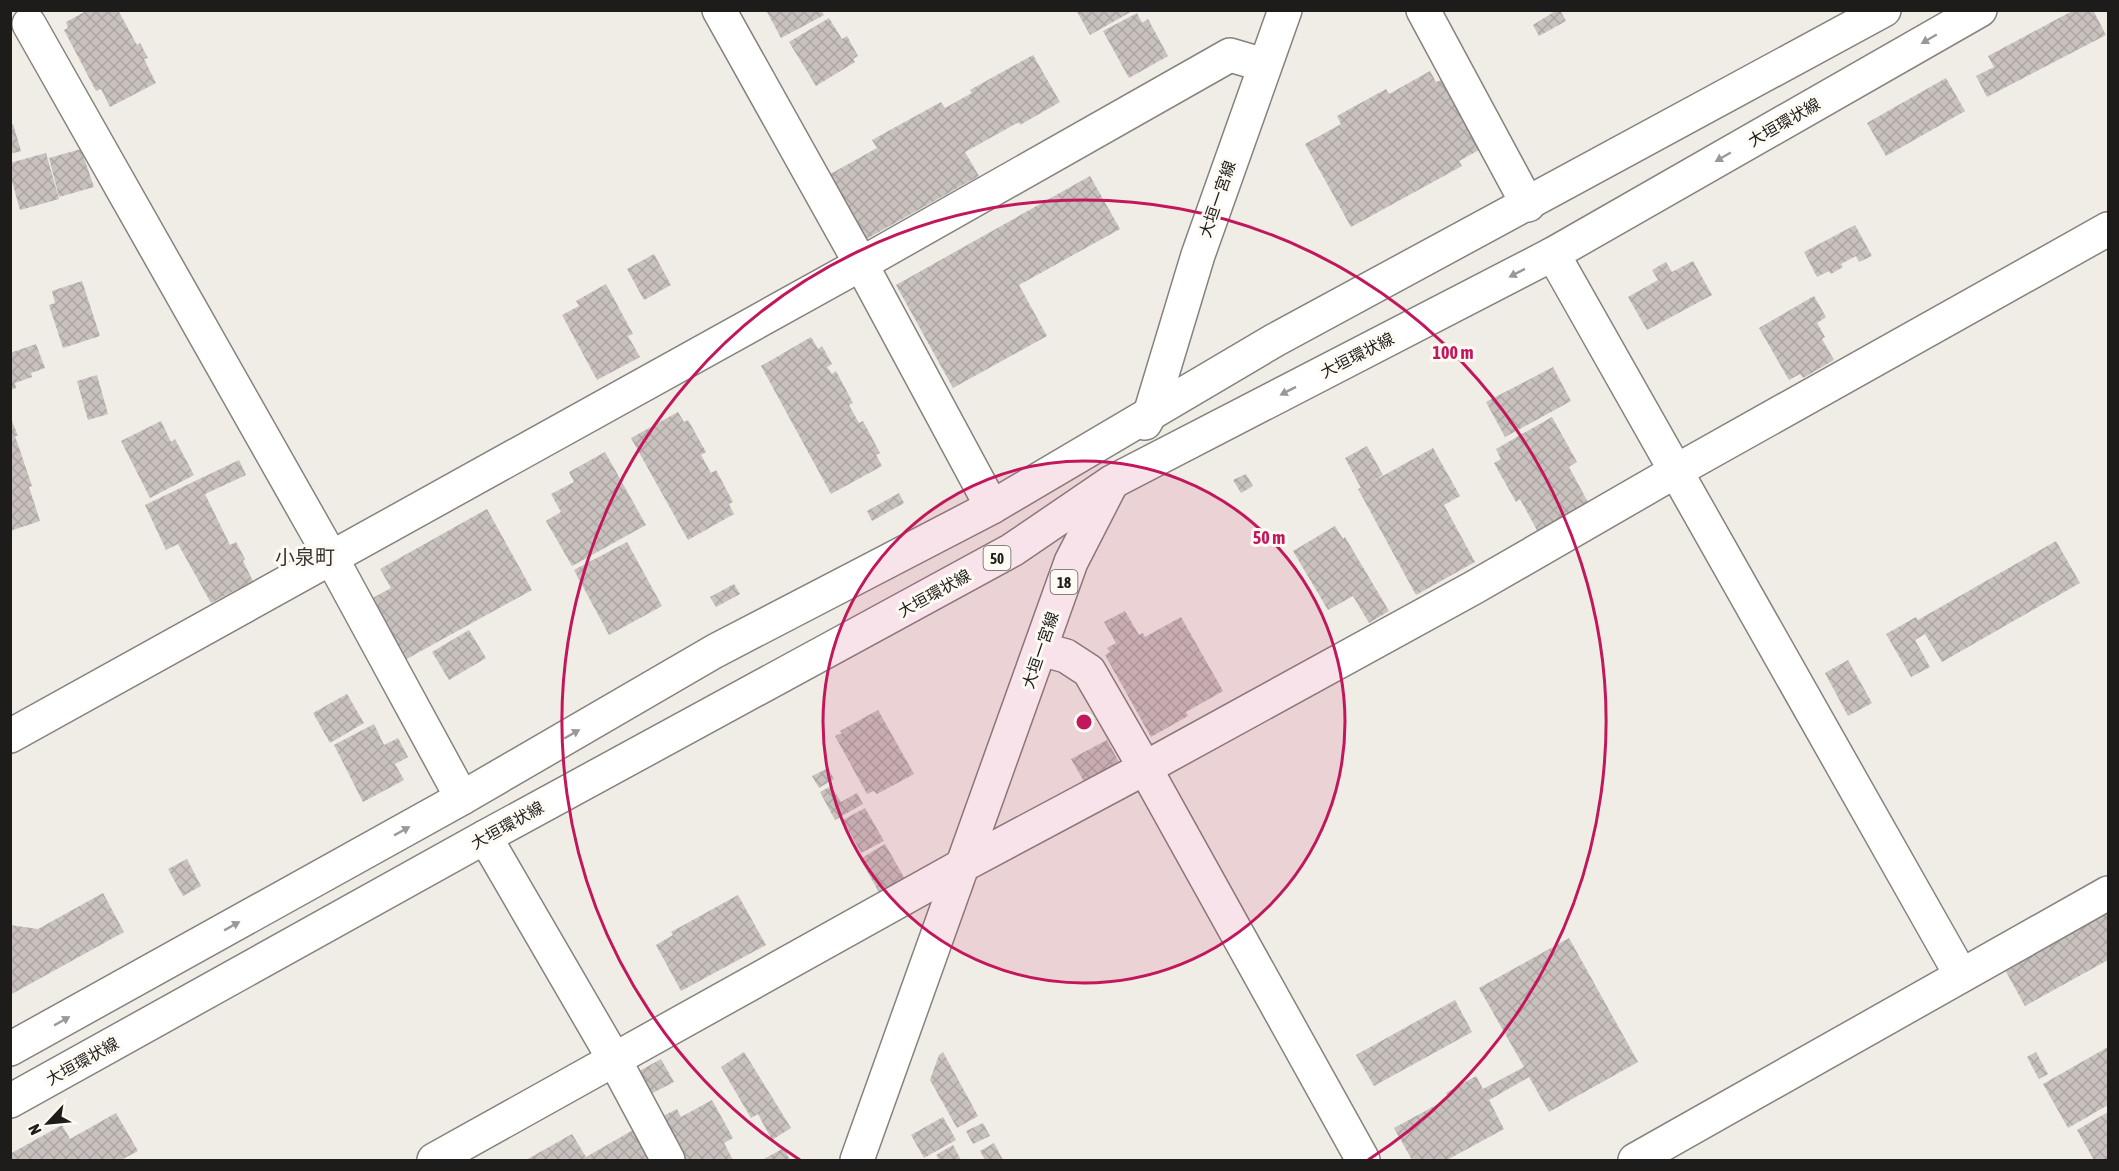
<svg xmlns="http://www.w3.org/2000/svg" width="2119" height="1171" viewBox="0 0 2119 1171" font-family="'Asap Condensed','Noto Sans JP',sans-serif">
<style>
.building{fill:url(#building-cross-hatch)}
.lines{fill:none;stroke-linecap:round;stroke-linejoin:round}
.street-casing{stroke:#86827d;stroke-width:36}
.primary-casing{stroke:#86827d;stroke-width:36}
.street{stroke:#fff;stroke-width:33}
.primary{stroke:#fff;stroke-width:33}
.oneway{fill:#9a9998}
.ring{fill:none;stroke:#c2185b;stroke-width:3}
.labels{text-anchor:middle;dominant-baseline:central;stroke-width:6;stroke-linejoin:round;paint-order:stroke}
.shield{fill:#fdf9f3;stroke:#615e5b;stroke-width:1.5}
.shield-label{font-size:15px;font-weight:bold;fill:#1e1c1a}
.street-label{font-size:16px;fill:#1e1c1a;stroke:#fdf9f3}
.quarter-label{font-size:20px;fill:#383430;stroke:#fdf9f3}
.centre{fill:#c2185b;stroke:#fdf9f3;stroke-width:3}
.ring-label{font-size:18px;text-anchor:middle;font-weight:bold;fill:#c2185b;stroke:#fdf9f3;stroke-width:6;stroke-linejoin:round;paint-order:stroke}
</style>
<defs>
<pattern id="building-cross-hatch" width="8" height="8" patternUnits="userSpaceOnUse" patternTransform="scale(1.5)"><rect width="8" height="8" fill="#c8c1be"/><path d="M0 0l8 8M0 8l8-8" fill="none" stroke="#aba5a3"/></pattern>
</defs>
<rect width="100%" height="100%" fill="#f0ece6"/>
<g class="building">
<path d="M88 10H118L137 45 140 43 148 58 144 59 156 83 110 107 101 89 96 91 64 30 68 28 66 22Z"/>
<path d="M766 10H821L824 15 781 38Z"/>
<path d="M1076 10H1134L1090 35Z"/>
<path d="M1557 10H1560L1566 21 1539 36 1533 25Z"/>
<path d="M2074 10H2093L2106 35 1987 97 1976 76 1994 67 1988 56Z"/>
<path d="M1137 13 1142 23 1148 19 1168 56 1129 78 1103 31Z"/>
<path d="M829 18 842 39 847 36 858 56 853 59 855 62 816 86 789 42Z"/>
<path d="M1033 55 1060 102 1020 125 1019 122 965 152 979 176 861 242 825 177 877 148 872 140 941 102 945 108 972 93 970 90Z"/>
<path d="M1430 71 1436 82 1441 80 1479 150 1459 161 1462 166 1351 227 1305 144 1341 124 1337 116 1386 89 1389 94Z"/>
<path d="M1946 78 1965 111 1886 156 1867 123Z"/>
<path d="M13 124 21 151 10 154V125Z"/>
<path d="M81 149 94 187 59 197 49 158Z"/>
<path d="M46 153 59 199 20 210 10 174V163Z"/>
<path d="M1090 176 1120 229 1019 285 1047 336 953 388 896 285Z"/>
<path d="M1855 225 1872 256 1859 262 1856 256 1841 264 1843 267 1831 274 1829 271 1817 277 1804 252Z"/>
<path d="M654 254 671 285 644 300 627 269Z"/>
<path d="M1693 261 1712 295 1647 330 1628 297 1658 280 1652 270 1666 262 1672 272Z"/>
<path d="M82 281 100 336 63 348 49 305 55 303 52 291Z"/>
<path d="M606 284 633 334 628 336 640 357 597 380 562 315 579 306 576 301Z"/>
<path d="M1814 296 1826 317 1817 323 1825 337 1822 339 1834 360 1803 378 1800 374 1789 380 1759 328Z"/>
<path d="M811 337 818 349 822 346 832 364 827 367 832 374 836 371 853 403 849 405 859 423 863 421 880 453 876 455 882 466 831 494 761 366Z"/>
<path d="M36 344 45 368 31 373 32 377 15 383 16 388 10 390V353Z"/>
<path d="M1553 367 1571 401 1505 437 1486 402Z"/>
<path d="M97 375 108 414 88 420 77 381Z"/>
<path d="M678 412 684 422 688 420 706 452 701 455 711 473 716 470 733 502 729 504 734 514 688 540 631 438Z"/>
<path d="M10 416 18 436H15L32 486 29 487 40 521 10 531Z"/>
<path d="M1552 417 1577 462 1569 467 1589 504 1538 532 1520 499 1516 502 1494 463 1501 459 1496 449Z"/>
<path d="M161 421 171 442 175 439 194 475 150 498 121 441Z"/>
<path d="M1367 446 1383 475 1370 483 1433 448 1460 496 1444 505 1475 562 1416 595 1358 489 1361 488 1345 458Z"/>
<path d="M605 452 646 525 572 566 546 521 561 512 551 494 574 482 569 472Z"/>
<path d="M239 460 246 475 205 494 230 545 236 542 245 559 243 561 253 581 211 603 178 544 166 550 145 505Z"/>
<path d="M1246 474 1253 486 1241 493 1233 480Z"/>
<path d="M899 493 904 503 872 521 867 511Z"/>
<path d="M487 509 532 590 403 661 369 600 391 588 380 569Z"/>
<path d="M1335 526 1343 539 1345 537 1389 611 1369 623 1353 596 1328 610 1293 551Z"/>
<path d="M2056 541 2080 583 1942 662 1925 634 1915 640 1930 667 1911 677 1886 634 1916 617 1918 620Z"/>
<path d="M627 542 662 606 609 635 574 570Z"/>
<path d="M734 584 740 594 716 607 710 597Z"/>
<path d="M1125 611 1139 635 1143 633 1145 637 1181 617 1223 691 1186 712 1188 716 1151 737 1105 655 1110 652 1107 648 1116 643 1104 622Z"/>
<path d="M469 630 486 658 449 680 432 652Z"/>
<path d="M1848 660 1872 703 1848 716 1825 673Z"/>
<path d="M347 694 364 723 330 743 313 713Z"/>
<path d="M878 710 914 774 877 794 874 791 867 794 835 736 842 733 840 731Z"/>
<path d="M374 724 384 745 398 738 408 757 395 764 404 780 363 802 334 745Z"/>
<path d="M1107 740 1121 766 1086 785 1071 759Z"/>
<path d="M828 768 834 779 819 788 812 776Z"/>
<path d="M831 786 841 802 857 793 863 804 835 820 820 792Z"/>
<path d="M865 808 884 841 861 853 843 820Z"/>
<path d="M885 844 905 879 880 894 860 859Z"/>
<path d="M187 859 201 886 183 896 168 869Z"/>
<path d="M103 893 124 932 10 995V925L38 929Z"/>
<path d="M738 895 766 945 681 991 656 945 673 935 671 932Z"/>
<path d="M2108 913V960L2025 1006 2005 970Z"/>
<path d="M1569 938 1638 1062 1549 1112 1529 1077 1489 1100 1504 1129 1447 1160H1412L1394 1128 1449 1098 1446 1093 1476 1076 1483 1089 1524 1067 1479 988Z"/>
<path d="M1455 1000 1472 1032 1374 1086 1356 1055Z"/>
<path d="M2108 1047V1105L2068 1128 2043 1084Z"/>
<path d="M744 1052 791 1128 772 1140 758 1114 751 1118 721 1067Z"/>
<path d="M943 1052 978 1116 957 1128 930 1080 939 1055Z"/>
<path d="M2036 1052 2048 1074 2039 1079 2027 1057Z"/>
<path d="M661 1059 674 1082 647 1096 634 1074Z"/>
<path d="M712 1100 733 1138 724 1143 733 1160H685L661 1117 677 1109 681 1117Z"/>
<path d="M2108 1112V1160H2094L2077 1130Z"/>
<path d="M116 1113 138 1151 121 1160H10V1154L62 1125 70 1139Z"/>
<path d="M943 1117 956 1140 924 1158 911 1135Z"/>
<path d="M983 1123 990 1136 973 1144 966 1131Z"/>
<path d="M633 1130 650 1160H526L572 1134 586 1157Z"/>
<path d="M994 1143 1003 1160H985L980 1151Z"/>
<path d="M953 1145 961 1160H939L936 1155Z"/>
<path d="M784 1148 790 1160H762Z"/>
</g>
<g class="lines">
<g class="street-casing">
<g id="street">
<path d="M719 10 861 264 992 507"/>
<path d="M1423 10 1528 205"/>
<path d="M29 24 332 559 462 798"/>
<path d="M1553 254 1961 975"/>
<path d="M1041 649 1066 656 1089 671 1145 768 1363 1160"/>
<path d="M10 736 861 264 1230 55 1264 65"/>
<path d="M485 837 614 1059 668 1160"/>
<path d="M434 1160 965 864 1145 768 1473 588 1676 471 2108 229"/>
<path d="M1635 1160 2108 893"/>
</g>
</g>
<g class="primary-casing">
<g id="primary">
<path d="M1145 423 1150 414 1198 255 1285 10"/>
<path d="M10 1049 462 798 715 651 992 507 1275 340 1884 10"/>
<path d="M10 1101 485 837 1012 550 1112 482 1553 254 1980 10"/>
<path d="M857 1160 1071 562 1111 484"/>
</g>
</g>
<use href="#street" class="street"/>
<use href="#primary" class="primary"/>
</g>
<defs><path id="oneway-solid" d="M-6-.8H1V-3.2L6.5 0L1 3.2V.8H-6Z" transform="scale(1.5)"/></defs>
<g class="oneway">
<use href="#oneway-solid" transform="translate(1929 39) rotate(150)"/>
<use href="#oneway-solid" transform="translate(1723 157) rotate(150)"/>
<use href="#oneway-solid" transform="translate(1517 273) rotate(153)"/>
<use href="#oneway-solid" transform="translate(1288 391) rotate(153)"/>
<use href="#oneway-solid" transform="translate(572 734) rotate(-30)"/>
<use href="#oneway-solid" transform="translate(402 831) rotate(-29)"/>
<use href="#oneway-solid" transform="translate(232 926) rotate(-29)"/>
<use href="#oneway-solid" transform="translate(62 1021) rotate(-29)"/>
</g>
<circle cx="1084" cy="722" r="261" fill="#c2185b" fill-opacity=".12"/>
<g class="ring">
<circle cx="1084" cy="722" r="261"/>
<path d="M800 1160A522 522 0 1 1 1368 1160"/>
</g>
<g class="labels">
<g class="shield">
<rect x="983.5" y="546" width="27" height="24" rx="4.5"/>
<rect x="1050.5" y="570" width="27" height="24" rx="4.5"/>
</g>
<g class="shield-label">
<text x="997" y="558">50</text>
<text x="1064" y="582">18</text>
</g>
<g class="street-label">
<text transform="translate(1784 122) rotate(-30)">大垣環状線</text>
<text transform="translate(1217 199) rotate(-71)">大垣一宮線</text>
<text transform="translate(1357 355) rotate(-27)">大垣環状線</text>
<text transform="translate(934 593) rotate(-29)">大垣環状線</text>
<text transform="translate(1040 650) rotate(-71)">大垣一宮線</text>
<text transform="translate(507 825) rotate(-29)">大垣環状線</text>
<text transform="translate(82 1061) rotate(-29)">大垣環状線</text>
</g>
<g class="quarter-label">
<text x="305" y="556">小泉町</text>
</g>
</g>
<circle cx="1084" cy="722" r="9" class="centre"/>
<g class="ring-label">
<text x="1453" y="359">100 m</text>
<text x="1269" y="544">50 m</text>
</g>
<rect width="2119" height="1171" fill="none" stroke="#1e1c1a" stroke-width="24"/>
<g transform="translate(48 1123) rotate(244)" stroke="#fdf9f3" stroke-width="4.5" paint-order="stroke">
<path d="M0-4.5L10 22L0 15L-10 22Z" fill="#1e1c1a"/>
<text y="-9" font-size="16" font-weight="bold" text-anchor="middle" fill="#1e1c1a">N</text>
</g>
</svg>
